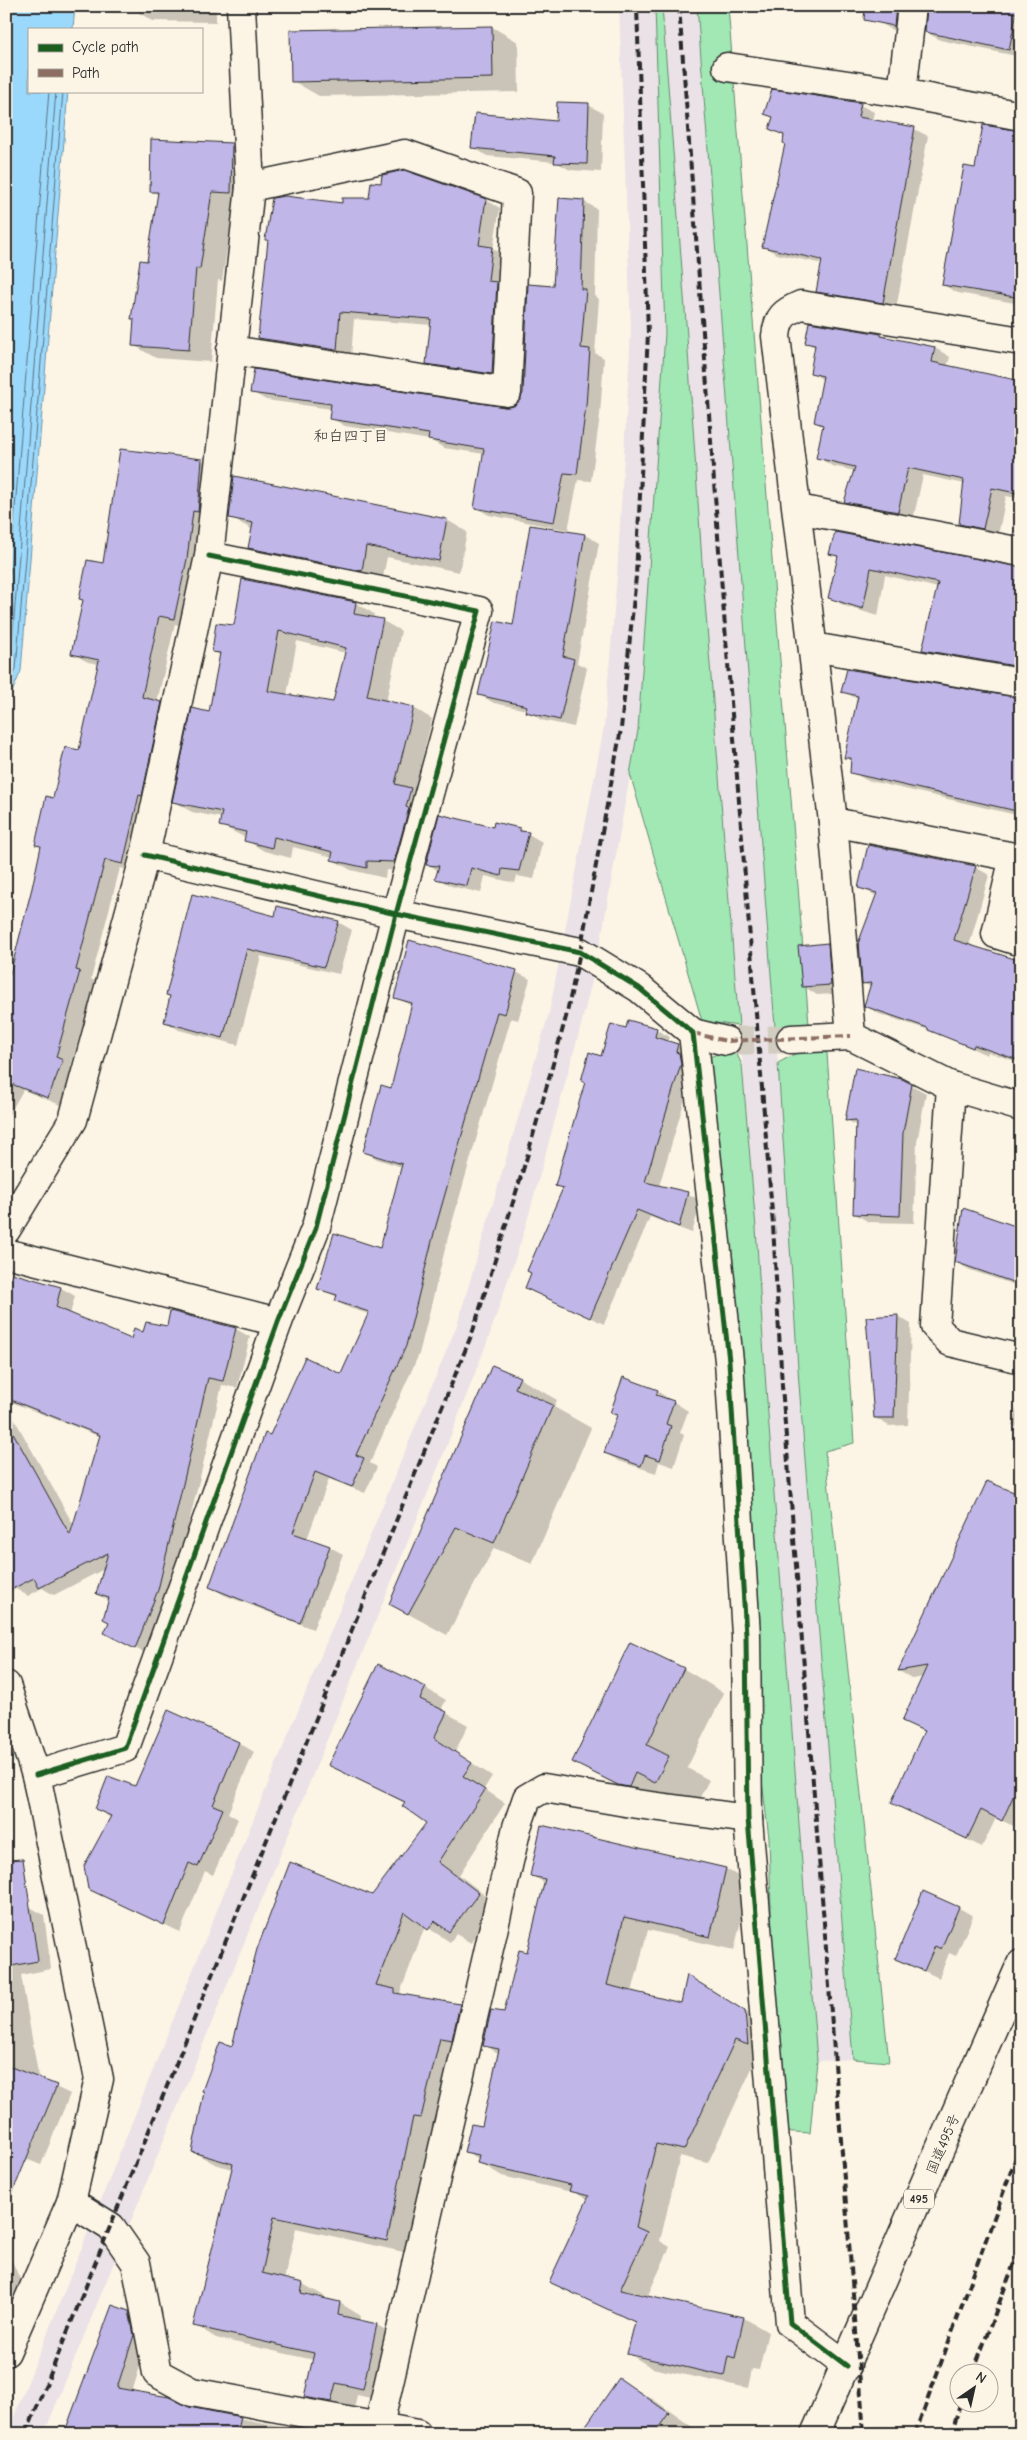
<svg xmlns="http://www.w3.org/2000/svg" width="1027" height="2440" viewBox="0 0 1027 2440" font-family="'Comic Neue','Klee One',sans-serif">
<style>
.built{fill:#eae2e6}
.green{fill:#a1e8b5;stroke:#668a70}
.water{fill:#9bd9fc;stroke:#6e93a8}
.shadow{fill:#0003;fill-rule:evenodd}
.lines{fill:none;stroke-linecap:round;stroke-linejoin:round}
.shore{stroke:#58717f;stroke-width:1}
.building{fill:#c0b6e8;stroke:#2b2b2b;fill-rule:evenodd}
.minor-tunnel{stroke:#d2cdc0;stroke-width:28;stroke-dasharray:28 14;stroke-linecap:butt}
.minor-casing{stroke:#2b2b2b;stroke-width:31}
.highway-casing{stroke:#2b2b2b;stroke-width:31}
.minor{stroke:#fcf5e5;stroke-width:28}
.highway{stroke:#fcf5e5;stroke-width:28}
.rail{stroke:#2b2b2b;stroke-width:4;stroke-dasharray:8 4;stroke-linecap:butt}
.quiet{stroke:#8d6e63;stroke-width:4;stroke-dasharray:8 4;stroke-linecap:butt}
.cycleway-casing{stroke:#fcf5e5;stroke-width:8}
.cycleway{stroke:#1b5e20;stroke-width:5}
.labels{text-anchor:middle;dominant-baseline:central;stroke-width:4.5;stroke-linejoin:round;paint-order:stroke}
.shield{fill:#fcf5e5;stroke:#6a6863;stroke-width:1}
.shield-label{font-size:12px;font-weight:bold;fill:#2b2b2b}
.street-label{font-size:14px;fill:#2b2b2b;stroke:#fcf5e5}
.neighbourhood-label{font-size:15px;fill:#2b2b2b;stroke:#fcf5e5}
</style>
<rect width="100%" height="100%" fill="#fcf5e5"/>
<filter id="ink" filterUnits="userSpaceOnUse"><feTurbulence type="fractalNoise" baseFrequency=".02" numOctaves="2"/><feDisplacementMap in="SourceGraphic" scale="10" xChannelSelector="R" yChannelSelector="G"/><feConvolveMatrix kernelMatrix="1 2 1 2 8 2 1 2 1" color-interpolation-filters="sRGB"/></filter>
<g filter="url(#ink)">
<g class="built">
<path d="M619 6H655L665 334 654 577 638 730 599 951 582 1022 524 1232 489 1337 444 1453 44 2434H7L258 1808 457 1325 549 1013 604 727 617 576 631 331Z"/>
<path d="M662 6H697L790 1222 799 1384 853 2059 817 2061 766 1388 756 1228 703 577Z"/>
</g>
<g class="green">
<path d="M655 6H662L687 336 703 577 739 1026 702 1021 630 774 638 730 665 334Z"/>
<path d="M697 6H728L809 1025 775 1027Z"/>
<path d="M734 1048 742 1065 756 1228 766 1388 817 2061 810 2133 780 2131 774 2018 769 1838 761 1773 701 1060Z"/>
<path d="M804 1049 827 1053 854 1443 825 1451 889 2062 853 2059 799 1384 778 1063Z"/>
</g>
<path class="water" d="M6 6H75L73 29H29V91H68L21 671 6 706Z"/>
<g class="shadow">
<path d="M139 6H216V22L153 21 139 13Z"/>
<path d="M856 6H912L907 33 892 30 879 22V13Z"/>
<path d="M927 6H1021V57L940 40 926 32Z"/>
<path d="M492 27 518 42 519 92 319 96 293 81Z"/>
<path d="M588 105 603 113 601 172 570 170 556 162 487 156 473 147 557 122Z"/>
<path d="M860 105 874 112 872 121 914 129 928 136 896 309 830 299 817 291 823 264 777 254 764 247 786 144 785 137 770 128 774 118 766 113Z"/>
<path d="M1021 132V304L958 293 943 285 976 169Z"/>
<path d="M232 145 254 157 253 205 234 204 222 281 218 280 211 362 156 358 133 345 135 320 133 318 148 262 159 195 151 191Z"/>
<path d="M404 171 486 200 500 208 493 249 506 256V381L442 371 428 363 432 325 354 319 351 357 273 346 259 338 269 241 267 240 343 204 370 199 382 184Z"/>
<path d="M583 201 597 209 595 296 599 299 595 353 604 358 600 415 591 481 578 480 568 530 489 515 475 507 485 454 444 448 430 440 345 426 331 418 332 409 266 400 252 392 505 409 514 407 521 401 554 288Z"/>
<path d="M881 335 935 348 950 357 947 367 1021 382V499L1006 496 998 536 975 532 960 523 965 484 923 475 913 520 861 510 846 501 855 471 832 466 817 457 824 427 816 422 823 380 811 372 816 348 806 342Z"/>
<path d="M121 450 202 460 217 469 189 627 175 624 157 702 176 712 139 872 120 868 91 979 95 981 71 1066 78 1070 63 1106 23 1090 9 1115 6 1114V989L42 847 37 844 54 799 80 751 99 664 88 662 73 654 104 564Z"/>
<path d="M230 517 447 520 467 532 459 572 387 557 382 582 270 559 250 547 253 530Z"/>
<path d="M585 535 599 543 577 663 587 668 574 727 541 720 527 710 494 703 480 695 514 626Z"/>
<path d="M830 553 1021 568V672L938 658 923 649 938 588 885 575 878 616 845 606 830 598 839 558Z"/>
<path d="M243 580 356 603 374 614 373 619 383 621 401 631 386 702 414 708 432 719 414 791 429 800 412 872 386 870 385 878 351 870 333 860V857L293 847 291 858 264 851 246 840V838L220 825 222 818 192 812 174 802 210 713 221 656 213 651 235 626ZM297 641 346 653 334 703 287 695Z"/>
<path d="M843 691 1021 699V816L866 780 852 772V761L845 757 859 700Z"/>
<path d="M494 828 520 829 542 842 534 879 517 876 515 883 485 876 481 893 451 886 437 878 439 871 427 864Z"/>
<path d="M975 867 989 875 969 946 1020 962 1021 960V1063L988 1052 987 1055 932 1031 879 1014 866 1006 871 987 863 983 877 896 860 888Z"/>
<path d="M276 917 338 922 352 930 339 974 261 956 238 1045 179 1030 165 1021Z"/>
<path d="M827 945 841 953 845 993 817 995 803 986Z"/>
<path d="M516 972 530 979 518 1020 511 1018 448 1237 419 1354 370 1463 377 1467 365 1493 329 1479 307 1539 330 1547 343 1554 313 1629 224 1595 211 1587 271 1437 341 1376 369 1314 349 1308 336 1301 337 1297 318 1288 381 1249 402 1167 377 1159 364 1151 392 1090 412 1006 395 997Z"/>
<path d="M629 1022 657 1030 670 1037 668 1042 691 1052 693 1072 659 1186 688 1194 701 1201 692 1233 650 1217 604 1324 527 1288 564 1189 557 1185 586 1083 582 1081 627 1030Z"/>
<path d="M911 1085 926 1093 917 1142 914 1223 869 1222 855 1214 857 1126 847 1120Z"/>
<path d="M1021 1207V1287L970 1270 956 1262 1014 1227Z"/>
<path d="M6 1287 61 1288 75 1296 70 1314 132 1340 144 1334 168 1328 236 1329 250 1337 237 1388 222 1385 171 1598 150 1655 119 1641 111 1622 109 1601 97 1594 104 1569 54 1595 42 1588 28 1596 14 1588 6 1574V1404L74 1526 101 1437 6 1400Z"/>
<path d="M897 1316 911 1324 908 1425 889 1426 875 1418Z"/>
<path d="M519 1378 557 1400 554 1407 591 1428 532 1564 494 1548 447 1635 390 1604Z"/>
<path d="M657 1391 688 1411 680 1433 684 1435 674 1467 659 1462 656 1473 619 1461 605 1453 618 1416 612 1412Z"/>
<path d="M1021 1396V1429L1012 1425Z"/>
<path d="M1021 1487V1822L1018 1828 996 1818 982 1847 892 1803 925 1732 904 1720 923 1677 913 1679 899 1671Z"/>
<path d="M631 1644 684 1669 724 1693 687 1768 709 1780 696 1805 659 1808 573 1762Z"/>
<path d="M425 1688 446 1700 441 1710 468 1725 455 1752 492 1776 484 1789 505 1803 459 1875 499 1906 471 1943 456 1934 450 1942 425 1926 400 1993 405 1996 460 2006 481 2018 408 2253 296 2228 284 2280 303 2284 324 2296 323 2299 340 2303 361 2316 360 2321 377 2325 398 2337 384 2401 357 2395 353 2414 327 2409 305 2396 314 2360 216 2338 195 2325 232 2169 215 2164 193 2152 233 2048 373 1896 428 1823 405 1803 330 1765Z"/>
<path d="M239 1743 254 1752 228 1813 238 1819 213 1875 205 1871 180 1932 89 1888 111 1818 96 1809 136 1788Z"/>
<path d="M542 1827 726 1869 750 1883 734 1950 648 1930 632 1992 682 2005 711 1990 769 2026 759 2053 708 2163 680 2156 660 2241 670 2247 647 2297 744 2318 768 2332 759 2370 752 2369 748 2388 652 2368 629 2354 636 2323 551 2281 588 2200 576 2193 502 2176 479 2162V2159L465 2151 482 2128 500 2054 484 2045 505 2014 528 1953 545 1883 531 1875Z"/>
<path d="M30 1907 44 1915 51 1969 21 1975 39 2079 70 2094 41 2165 6 2151V1912Z"/>
<path d="M959 1908 973 1916 956 1956 949 1953 939 1978 896 1958Z"/>
<path d="M6 2247 29 2300 6 2349Z"/>
<path d="M129 2312 143 2320 147 2344 132 2392 189 2409 324 2434H65Z"/>
<path d="M620 2380 654 2400 702 2434H584Z"/>
</g>
<g class="lines">
<g class="shore">
<path d="M6 620 49 91"/>
<path d="M6 677 10 668 56 91"/>
<path d="M6 693 16 669 63 91"/>
</g>
</g>
<g class="building">
<path d="M865 6H896L894 26 864 20Z"/>
<path d="M927 6H1018L1009 50 925 32Z"/>
<path d="M492 26 493 78 291 82 290 30Z"/>
<path d="M772 89 861 103 858 117 915 127 883 303 816 292 822 260 762 247 785 144 783 143 784 135 769 129 773 117 764 114Z"/>
<path d="M557 102 589 103 587 164 554 163 555 156 471 148 475 113 556 121Z"/>
<path d="M983 125 1021 131V298L942 285 964 166 975 168Z"/>
<path d="M151 139 232 143 231 193 212 192 200 269 196 268 189 350 132 346 134 319H131L140 260 147 261 158 192H150Z"/>
<path d="M404 170 486 199 479 245 492 247 488 281 497 282 492 374 426 364 431 319 340 312 337 350 258 338 268 240H265L272 198 285 196 342 203V198H369L371 182 381 183 382 175Z"/>
<path d="M559 198 584 200 581 289H586L581 348 590 349 586 406 577 474 564 473 554 522 474 508 484 449 428 440 429 434 329 419 331 404 250 393 254 369 505 407 514 406 520 400 523 393 528 284 553 286Z"/>
<path d="M809 322 881 334V336L935 347 932 362 1021 381V494L992 488 983 529 959 524 964 480 908 468 898 512 844 502 855 467 816 458 823 425 814 422 823 376 810 373 815 345 805 343Z"/>
<path d="M120 449 202 459 198 512 193 511 187 559 174 619 159 616 142 697 162 702 142 796 139 795 123 864 105 860 76 970 80 971 56 1057 63 1060 48 1098 6 1082V973L10 974 32 888 41 846 35 845 46 796 53 798 65 747 79 750 99 660 71 654 83 600 79 599 87 560 103 563Z"/>
<path d="M234 476 447 519 439 561 366 546 362 571 248 548 253 523 229 518Z"/>
<path d="M530 525 585 534 563 656 574 659 560 720 525 712 527 706 478 695 495 621 513 625Z"/>
<path d="M835 532 1021 567V667L922 650 938 583 871 568 863 609 828 598 838 556 829 554Z"/>
<path d="M242 579 356 602 354 614 383 619 367 696 414 707 395 784 411 788 406 807 409 808 394 862 367 861V868L331 860 333 852 274 837 272 848 244 841 246 832 219 826 222 812 172 802 192 708 209 712 220 653 212 652 216 623 234 625ZM279 631 346 648 333 702 268 691Z"/>
<path d="M847 669 1021 698V812L850 773 851 758H844L858 696 841 692Z"/>
<path d="M439 814 493 827 494 822 520 828V831L529 832 519 871 502 869 501 876 471 868 467 886 435 879 439 866 426 865Z"/>
<path d="M868 845 976 866 954 940 1021 961V1061L974 1045 973 1048 928 1030V1028L864 1006 871 983 862 984 859 941 877 893 858 888Z"/>
<path d="M192 894 275 916 277 906 339 921 324 967 247 949 223 1038 164 1022 170 996 166 995Z"/>
<path d="M409 940 517 970 505 1014 497 1012 435 1229 406 1346 356 1455 364 1458 352 1487 315 1472 293 1533 330 1546 300 1623 209 1587 265 1433 270 1435 305 1357 341 1374 369 1312 335 1301 337 1295 317 1289 334 1233 380 1248 402 1164 363 1152 381 1085 391 1088 412 1003 394 998Z"/>
<path d="M828 943 831 985 802 987 798 946Z"/>
<path d="M628 1020 657 1028 655 1037 678 1044 676 1052 679 1053 681 1064 645 1182 688 1192 679 1227 637 1210 590 1318 525 1288 531 1273 527 1271 563 1188 555 1186 585 1082 581 1081 589 1052 601 1056 611 1024 626 1028Z"/>
<path d="M855 1068 902 1079 912 1084 903 1133 900 1216 853 1214 856 1120 845 1121Z"/>
<path d="M963 1208 1021 1228V1285L955 1262Z"/>
<path d="M12 1273 61 1287 56 1307 131 1339 134 1328 143 1332 146 1322 167 1326 170 1311 236 1328 223 1381 208 1378 158 1590 135 1649 104 1633 109 1622 103 1619 109 1598 96 1594 108 1553 39 1588 34 1578 6 1592V1420L70 1535 100 1435 6 1398V1289Z"/>
<path d="M898 1315 894 1418H874L866 1317Z"/>
<path d="M492 1365 520 1377 515 1388 553 1405 494 1543 456 1527 408 1614 389 1604Z"/>
<path d="M623 1377 658 1390 656 1395 674 1401 666 1424 671 1426 660 1460 645 1455 641 1466 604 1453 617 1415 610 1413Z"/>
<path d="M987 1481 1021 1495V1779L1002 1821 981 1810 967 1839 891 1803 924 1731 902 1721 927 1666 898 1671Z"/>
<path d="M630 1642 684 1668 647 1745 669 1756 655 1783 635 1773 629 1787 618 1785 572 1762Z"/>
<path d="M378 1664 426 1687 420 1699 447 1712 434 1738 472 1763 463 1776 485 1790 438 1862 479 1893 449 1932 435 1921 428 1930 404 1912 376 1985 395 1989V1993L460 2004 452 2040 440 2038 421 2118 413 2117 387 2241 274 2217 262 2273 303 2283 301 2293 340 2302 338 2315 377 2324 363 2389 336 2383 331 2402 304 2397 314 2353 193 2326 233 2164 192 2152 204 2092 202 2091 220 2042 232 2046 257 1949 290 1862 372 1895 426 1823 402 1806 405 1802 328 1765Z"/>
<path d="M168 1710 239 1742 213 1805 223 1809 198 1867 189 1863 164 1925 88 1889 84 1866 111 1816 95 1809 108 1776 135 1786Z"/>
<path d="M541 1825 726 1868 710 1937 624 1917 607 1985 681 2003 687 1975 745 2011 748 2045 735 2040 684 2150 656 2144 636 2227 647 2232 620 2290 744 2317 735 2358 728 2356 724 2376 627 2354 635 2322 549 2282 589 2196 569 2191 571 2185 477 2163 479 2155 464 2152 471 2124 482 2126 499 2049 483 2046 491 2010 504 2012 519 1950 527 1952 545 1879 530 1876Z"/>
<path d="M23 1859 38 1961 6 1967V1860Z"/>
<path d="M923 1891 959 1907 941 1949 935 1946 924 1971 895 1959Z"/>
<path d="M6 2065 57 2085 7 2206H6Z"/>
<path d="M112 2305 129 2311 134 2335 117 2388 169 2397 189 2407 241 2417 237 2434H64Z"/>
<path d="M619 2378 669 2413 654 2434H580Z"/>
<path d="M297 2428 324 2433 296 2434Z"/>
</g>
<g class="lines">
<path class="minor-tunnel" d="M726 1041 791 1039"/>
<g class="minor-casing">
<g id="minor">
<path d="M727 67 902 93 1021 116"/>
<path d="M902 93 912 6"/>
<path d="M1021 341 801 305C784 312 778 317 776 336L833 822 851 1036 951 1086 1021 1107"/>
<path d="M231 350 507 392 517 193 405 154 250 187"/>
<path d="M798 509 1021 552"/>
<path d="M813 647 1021 683"/>
<path d="M833 822 1014 857 996 934 1021 942"/>
<path d="M145 855 396 914 580 952 639 988 693 1033 729 1361 746 1635 748 1819 790 2323 847 2366"/>
<path d="M693 1033 726 1041"/>
<path d="M791 1039 851 1036"/>
<path d="M951 1086 935 1326 950 1342 1021 1359"/>
<path d="M6 1230 73 1120 145 855 209 556 250 187 241 6"/>
<path d="M6 1253 278 1322"/>
<path d="M6 1685 36 1775 99 2079 71 2202 6 2352"/>
<path d="M36 1775 125 1748 278 1322 316 1227 396 914 479 611 209 556"/>
<path d="M71 2202 111 2227 136 2263 157 2373 192 2392 417 2434"/>
<path d="M377 2434 517 1827 527 1798 544 1788 637 1804 748 1819"/>
</g>
</g>
<g class="highway-casing">
<path id="highway" d="M815 2434 1021 1964"/>
</g>
<use href="#minor" class="minor"/>
<use href="#highway" class="highway"/>
<g class="rail">
<path d="M679 6 721 577 773 1225 782 1386 864 2434"/>
<path d="M973 2372 1021 2245"/>
<path d="M26 2434 473 1331 527 1157 566 1017 580 952 621 729 636 576 648 333 637 6"/>
<path d="M915 2434 1021 2144"/>
<path d="M951 2434 961 2402"/>
</g>
<path class="quiet" d="M693 1033 726 1041 851 1036"/>
<g class="cycleway-casing">
<g id="cycleway">
<path d="M145 855 396 914 580 952 639 988 693 1033 729 1361 746 1635 748 1819 790 2323 847 2366"/>
<path d="M36 1775 125 1748 278 1322 316 1227 396 914 479 611 209 556"/>
</g>
</g>
<use href="#cycleway" class="cycleway"/>
</g>
</g>
<g class="labels">
<rect class="shield" x="904" y="2189.5" width="30" height="19" rx="4"/>
<g class="shield-label">
<text x="919" y="2199">495</text>
</g>
<g class="street-label">
<text transform="translate(943 2144) rotate(-67)">国道495号</text>
</g>
<g class="neighbourhood-label">
<text x="351" y="436">和白四丁目</text>
</g>
</g>
<rect width="1027" height="2440" fill="none" stroke="#fcf5e5" stroke-width="25"/>
<rect x="12" y="12" width="1002" height="2415" fill="none" stroke="#2b2b2b" stroke-width="2" filter="url(#ink)"/>
<rect x="28" y="28" width="175" height="65" fill="#fcf5e5" stroke="#a8a49b"/>
<rect x="38" y="44" width="25" height="8" fill="#1b5e20" stroke="#a8a49b"/>
<text x="72" y="52" font-size="15" fill="#2b2b2b">Cycle path</text>
<rect x="38" y="69" width="25" height="8" fill="#8d6e63" stroke="#a8a49b"/>
<text x="72" y="78" font-size="15" fill="#2b2b2b">Path</text>
<g transform="translate(974 2388) rotate(34)"><circle r="24" fill="#fcf5e5" stroke="#a8a49b"/>
<path d="M0-4L9 19L0 12L-9 19Z" fill="#2b2b2b"/>
<text y="-8" font-size="14" font-weight="bold" text-anchor="middle" fill="#2b2b2b">N</text>
</g>
</svg>
